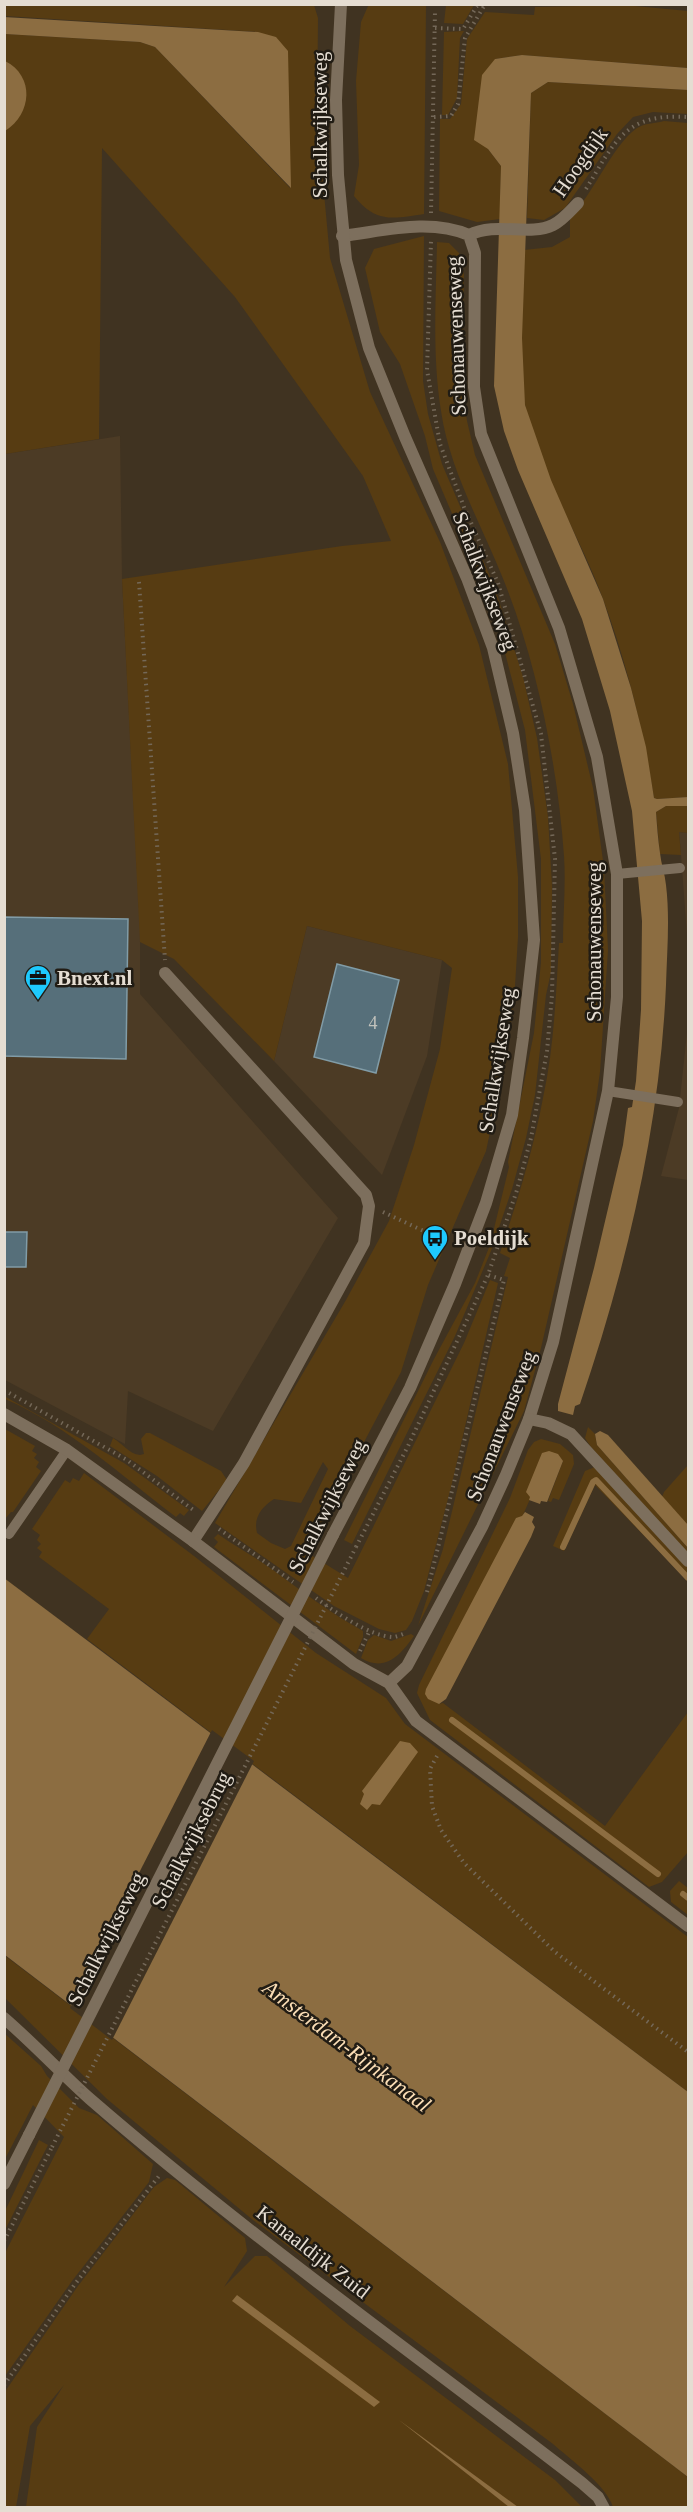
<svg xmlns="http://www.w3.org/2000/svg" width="693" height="2512" viewBox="0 0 693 2512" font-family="'Times New Roman',serif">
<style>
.built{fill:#4c3b25}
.green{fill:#573c12;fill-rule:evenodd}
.water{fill:#8c6d41}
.pier{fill:#403321}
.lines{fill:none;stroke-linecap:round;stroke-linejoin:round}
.stream{stroke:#8c6d41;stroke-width:6}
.building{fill:#566f7a;stroke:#819ca7;stroke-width:1.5}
.path{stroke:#746858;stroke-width:4;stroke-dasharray:1.5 4.5;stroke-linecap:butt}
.service{stroke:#7d6f5d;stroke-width:10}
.minor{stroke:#7d6f5d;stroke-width:12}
.tertiary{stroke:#7d6f5d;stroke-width:12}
.path-bridge{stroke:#746858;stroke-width:4;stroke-dasharray:1.5 4.5;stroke-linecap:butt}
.tertiary-bridge{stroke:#7d6f5d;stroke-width:12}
.labels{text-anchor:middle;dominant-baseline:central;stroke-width:5;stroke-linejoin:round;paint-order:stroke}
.number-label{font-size:18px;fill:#c1c2bc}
.street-label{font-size:21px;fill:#e5ddd2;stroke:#211c14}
.poi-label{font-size:21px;font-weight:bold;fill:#e5ddd2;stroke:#211c14;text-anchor:start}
.water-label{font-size:22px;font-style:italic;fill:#faddb5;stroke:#211c14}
</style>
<rect width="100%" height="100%" fill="#403321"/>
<g class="built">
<path d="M120 436 122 579 140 928V994L338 1218 213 1431 128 1391 125 1444 5 1380V454Z"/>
<path d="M679 832 688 833V948L681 855Z"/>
<path d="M307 926 442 960 427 1056 382 1175 274 1061Z"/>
<path d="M688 1023V1180L661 1176 679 1108Z"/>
</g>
<g class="green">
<path d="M369 4 426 5 424 214C392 219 376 223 354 196L359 165 356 81 361 22Z"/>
<path d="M4 5H314L318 18 317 117 330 258 370 392 440 542 479 645 508 764 518 877V937L514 1002 502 1076 486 1151 428 1285 401 1372 306 1552 348 1578 464 1343 490 1280 498 1283 452 1483 424 1591 412 1621 406 1630 395 1633 379 1629 334 1606 215 1523 346 1300 389 1221 414 1145 440 1049 452 968 442 960 307 926 274 1061 174 959 140 942 122 579 342 546 391 541 363 476 235 297 102 148 99 439 5 454V34L140 42 155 47 290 188 258 32 5 16ZM323 1462 328 1469 291 1546 285 1549 271 1543 257 1533C253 1517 262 1507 274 1499L301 1503Z"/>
<path d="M446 5V4L474 5 463 24 444 23Z"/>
<path d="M624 5 688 11V68L522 55 495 59 488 149 501 166 500 219 477 222 439 211 440 119H450L461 104 467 39 485 12 534 15 535 7Z"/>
<path d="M464 31 460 38 457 98 448 115H442L444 32Z"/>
<path d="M548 82 688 90V114L653 112 633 117 617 134 565 208 544 220 527 218 531 93Z"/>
<path d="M664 121 688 123V797L657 799 654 798C643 730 627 663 603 599 580 535 538 472 525 405 515 355 523 300 524 250L552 247 570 237V217C593 196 616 137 641 126 648 123 657 123 664 121Z"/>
<path d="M424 236 423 381 428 414 442 464 495 588 523 677 537 738 548 817 552 886 551 972 546 995 535 1095 526 1138 512 1189 491 1251 455 1336 352 1544 344 1540 434 1359 475 1283 490 1245 509 1167 508 1162 534 1033 541 962V859L525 730 495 614 433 469 425 436 400 364 380 332 365 268 374 249Z"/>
<path d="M437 242 449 243 459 253 464 275 462 385 467 421 475 455 555 644 573 704 593 788 604 868 608 950 600 1072 593 1121 541 1348 524 1411 418 1626 443 1549 508 1277 504 1276 510 1258 500 1253C517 1202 533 1151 543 1098 554 1048 556 995 559 943H563C563 914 566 885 564 856 558 768 537 663 504 581 482 525 450 472 441 411 432 355 436 298 437 242Z"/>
<path d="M666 806H688V833L679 832 681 855 660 854 656 812Z"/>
<path d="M4 1396 124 1463 189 1510 184 1516 180 1513 176 1517C122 1476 68 1426 5 1399Z"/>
<path d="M588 1427 595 1434 597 1445 688 1548V1555L591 1447 585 1438Z"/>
<path d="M5 1429 35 1446 32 1451 37 1454 34 1458 39 1462 36 1467 41 1471 13 1512H11L5 1519Z"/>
<path d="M146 1433H150L221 1471 227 1480 202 1511 157 1476 110 1446 113 1438C122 1443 129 1454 140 1455L144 1454 141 1439Z"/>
<path d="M541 1439 560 1444 573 1455 574 1464 559 1500 553 1498 551 1502 548 1501 563 1461 531 1497 438 1704 443 1703 605 1826 688 1712V1852L662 1882 649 1887 430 1720 417 1693 419 1685 510 1498 528 1450 534 1442Z"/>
<path d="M688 1465V1532L662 1497 664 1492Z"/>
<path d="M595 1467 688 1566V1581L595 1485 564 1551 553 1546 585 1471Z"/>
<path d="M84 1473 194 1556 316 1653 386 1698 405 1724 688 1937V2092L87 1639 109 1609 39 1557 42 1552 37 1548 41 1544 37 1540 40 1535 32 1529 65 1480 70 1483 73 1478 79 1481Z"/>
<path d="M218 1534C236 1547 255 1557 273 1570 303 1592 330 1613 363 1631V1637L356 1654 214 1547 218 1542 214 1538Z"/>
<path d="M411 1634 414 1636C401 1654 386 1673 361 1658L368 1640 374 1635 391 1641Z"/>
<path d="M679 1881 688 1888V1915L671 1902 670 1891Z"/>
<path d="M4 1955 688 2477V2507H613C607 2486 570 2459 553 2444L253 2220 107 2099 5 1998Z"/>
<path d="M4 2033 41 2066 47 2076 79 2108 97 2115 153 2164 149 2182 72 2281 5 2376V2253L64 2137 33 2105 5 2159Z"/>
<path d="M39 2140 48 2145 5 2230V2211Z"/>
<path d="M167 2178 175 2180 245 2238 247 2251 224 2287 255 2256H267L350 2326 555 2480 582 2507H26L37 2427 64 2385 30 2426 16 2507H5L4 2393 78 2286 154 2187Z"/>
</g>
<g class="water">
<path d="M4 17 258 32 276 37 288 51 291 188 155 47 140 42 5 34Z"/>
<path d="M522 55 688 68V90L548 82 531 93 522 338 525 405 551 480 603 599 631 688 646 747 654 798 657 799 688 797V806H666L656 812C657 826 658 840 660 853 661 864 665 874 666 885 670 917 667 952 666 985 660 1128 626 1269 580 1404L575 1406 573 1415 558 1411V1404L594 1268 623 1145 628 1108 632 1107 636 1081 641 1010 642 921 632 811 610 711 582 619 518 470 504 431 494 386 501 166 488 149 474 140 482 75 495 59Z"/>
<path d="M5 61C35 76 32 114 5 131Z"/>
<path d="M600 1431 608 1435 688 1525V1548L597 1445 595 1434Z"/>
<path d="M549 1451 558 1454 563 1461 547 1502 541 1501 540 1504 529 1500 530 1497 526 1492 542 1453Z"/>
<path d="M525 1512 534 1517 532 1522 535 1527 531 1537 446 1699 439 1704 428 1699 425 1694 426 1689 516 1518 522 1516Z"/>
<path d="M4 1578 688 2092V2477L5 1955Z"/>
<path d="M400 1741 410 1743 418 1752 380 1805 372 1804 367 1810 360 1804 364 1794 362 1791Z"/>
<path d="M237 2295 380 2402 374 2407 232 2301Z"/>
<path d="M399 2420 518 2507H509Z"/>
</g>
<path class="pier" d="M212 1730 254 1761 112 2040 70 2008Z"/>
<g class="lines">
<g class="stream">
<path d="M563 1547 593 1482 596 1480 688 1578"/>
<path d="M452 1720 658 1874"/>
<path d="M683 1894 688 1898"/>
</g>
</g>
<g class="building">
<path d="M4 917 128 919 126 1059 4 1056Z"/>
<path d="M337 964 399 980 376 1073 314 1057Z"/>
<path d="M4 1232H27L26 1267H4Z"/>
</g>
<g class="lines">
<g class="path">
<path d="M435 28 463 29 477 6H484"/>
<path d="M434 117 451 116 458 104 465 38 484 6"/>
<path d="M586 189C616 140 625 113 688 117"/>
<path d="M431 213 435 11"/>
<path d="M139 582 165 960"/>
<path d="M383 1212 443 1240"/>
<path d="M4 1390 127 1460 196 1512"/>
<path d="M219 1529 293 1582"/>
<path d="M356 1547 408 1446 488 1275 517 1190 531 1138 547 1051 552 995 555 859 541 734 498 583 464 507 440 444 427 370 431 241"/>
<path d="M427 1592 504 1280 488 1275"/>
<path d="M316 1598C335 1612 369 1636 393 1637 397 1637 402 1634 406 1633"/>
<path d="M360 1651 370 1630"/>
<path d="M437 1756 430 1769 432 1806 441 1830 464 1863 555 1952 688 2052"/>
<path d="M4 2241 52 2147"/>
<path d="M4 2385 75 2284 159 2176"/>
</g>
<g class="service">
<path d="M617 874 680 868"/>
<path d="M608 1091 678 1102"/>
<path d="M9 1534 67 1450"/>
</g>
<g class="minor">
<path d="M469 235C497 221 528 237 553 225 563 220 571 210 578 203"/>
<path d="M342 236C384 231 429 218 469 235L475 253 474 387 481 434 559 628 597 757 617 874V997L608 1091 553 1342 529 1419 506 1475 482 1527 407 1666 389 1683"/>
<path d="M165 973 366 1195 369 1206 364 1243 244 1463 193 1541"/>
<path d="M4 1414 67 1450 193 1541 354 1664 389 1683 416 1721 688 1926"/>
<path d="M529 1419 548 1423 571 1434 688 1561"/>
</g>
<g class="tertiary">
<path d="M333 1535 410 1388 455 1284 486 1203 512 1115 523 1038 534 940 525 810 513 733 493 648 467 578 405 437 369 348 346 260 338 175 336 100 341 4"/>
<path d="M4 2018C34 2044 61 2073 90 2099 247 2235 418 2356 582 2483L598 2497 604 2508"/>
<path d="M4 2184 29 2135"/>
</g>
<path class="path-bridge" d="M52 2147 356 1547"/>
<path class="tertiary-bridge" d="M29 2135 333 1535"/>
</g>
<defs>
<g id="office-pin" transform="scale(1.35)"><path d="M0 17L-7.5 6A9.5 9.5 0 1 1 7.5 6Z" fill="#1ec9fd" stroke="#211c14"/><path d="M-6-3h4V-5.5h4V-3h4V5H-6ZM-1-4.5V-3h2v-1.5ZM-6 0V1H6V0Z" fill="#111"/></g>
<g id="bus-pin" transform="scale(1.35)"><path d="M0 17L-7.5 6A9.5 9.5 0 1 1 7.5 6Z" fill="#1ec9fd" stroke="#211c14"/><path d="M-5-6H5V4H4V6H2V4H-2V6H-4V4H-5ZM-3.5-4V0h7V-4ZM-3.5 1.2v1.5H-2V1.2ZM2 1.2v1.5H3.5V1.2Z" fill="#111"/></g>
</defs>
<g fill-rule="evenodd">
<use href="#office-pin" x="38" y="978"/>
<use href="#bus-pin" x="435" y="1238"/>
</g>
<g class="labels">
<g class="number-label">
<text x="373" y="1023">4</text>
</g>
<g class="street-label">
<text transform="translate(320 125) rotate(-90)">Schalkwijkseweg</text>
<text transform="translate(580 162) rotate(-55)">Hoogdijk</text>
<text transform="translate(456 336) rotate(-92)">Schonauwenseweg</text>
<text transform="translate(485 581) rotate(69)">Schalkwijkseweg</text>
<text transform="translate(594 942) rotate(-90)">Schonauwenseweg</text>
<text transform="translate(497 1060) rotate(-81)">Schalkwijkseweg</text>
<text transform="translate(501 1426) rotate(-69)">Schonauwenseweg</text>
<text transform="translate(327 1506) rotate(-63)">Schalkwijkseweg</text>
<text transform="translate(191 1840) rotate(-63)">Schalkwijksebrug</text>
<text transform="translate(106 1939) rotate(-63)">Schalkwijkseweg</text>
<text transform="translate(313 2252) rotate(38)">Kanaaldijk Zuid</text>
</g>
<g class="poi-label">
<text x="57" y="978">Bnext.nl</text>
<text x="454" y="1238">Poeldijk</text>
</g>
<g class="water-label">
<text transform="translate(347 2046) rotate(37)">Amsterdam-Rijnkanaal</text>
</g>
</g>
<rect width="693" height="2512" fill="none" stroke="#e5ddd2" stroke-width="12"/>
</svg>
